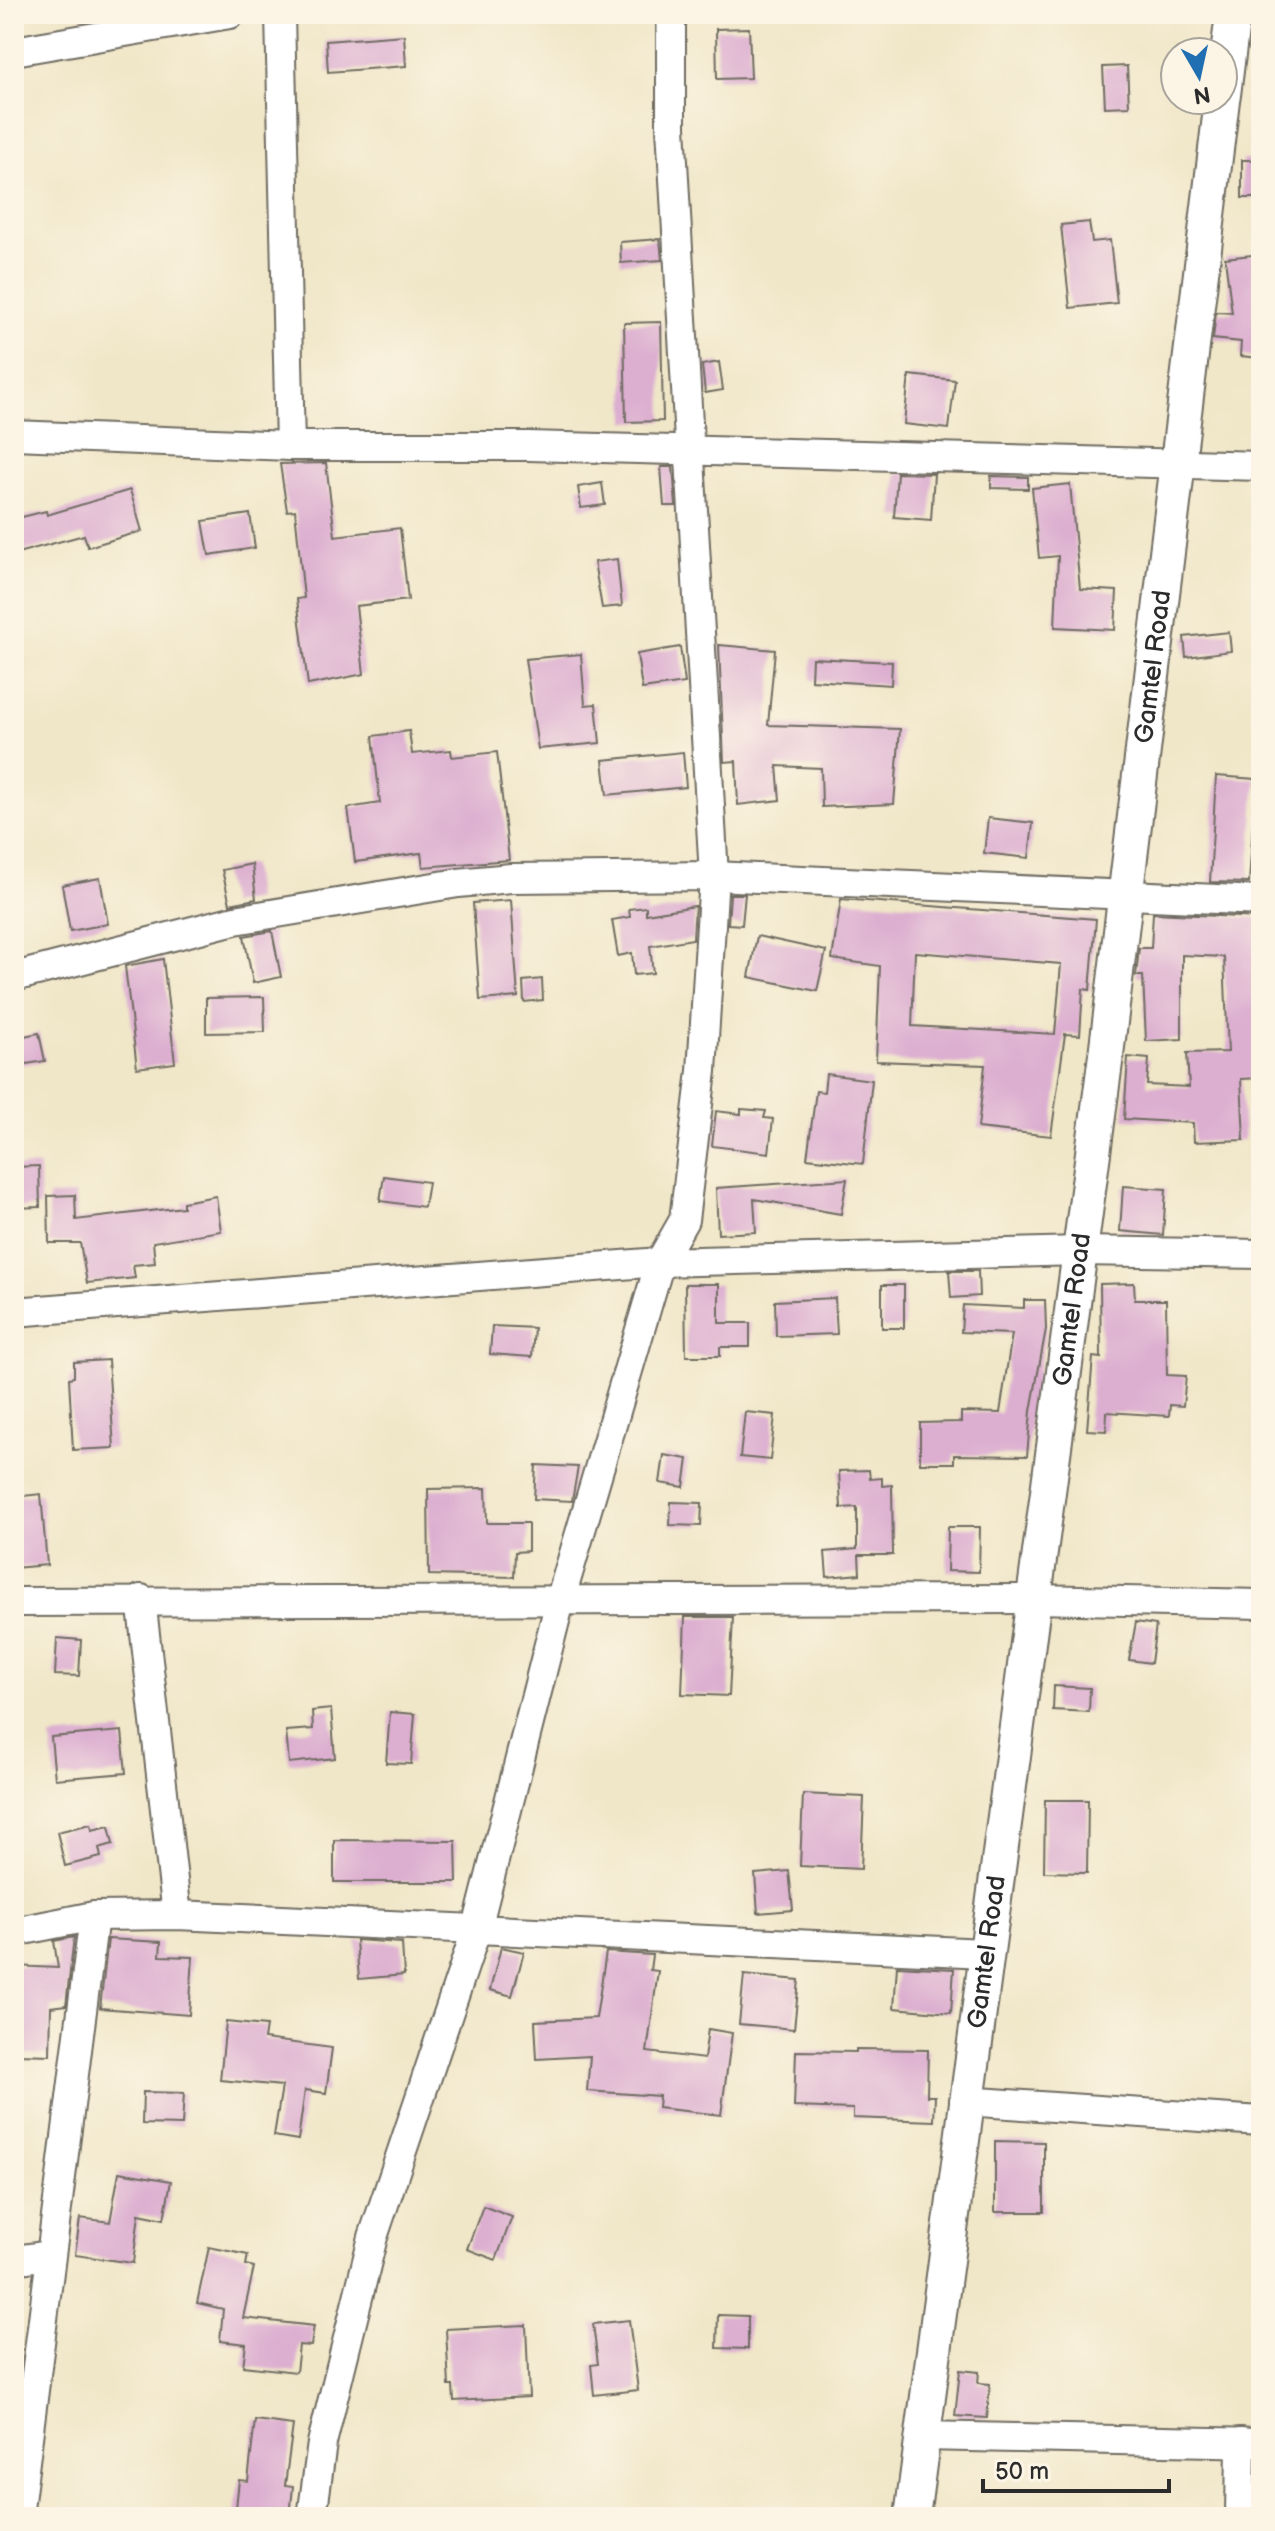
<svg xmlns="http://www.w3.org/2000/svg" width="1275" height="2531" viewBox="0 0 1275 2531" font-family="'Balsamiq Sans',sans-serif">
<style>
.building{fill:#dcaed0;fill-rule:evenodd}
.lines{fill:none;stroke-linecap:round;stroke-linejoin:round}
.minor-casing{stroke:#706c62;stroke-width:32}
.tertiary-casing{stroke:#706c62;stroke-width:38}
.minor{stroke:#fff;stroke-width:28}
.tertiary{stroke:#fff;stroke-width:34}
.labels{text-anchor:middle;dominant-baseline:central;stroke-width:6;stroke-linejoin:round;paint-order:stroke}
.street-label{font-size:26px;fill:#2b2b2b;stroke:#fcf5e5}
</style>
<rect width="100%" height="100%" fill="#fcf5e5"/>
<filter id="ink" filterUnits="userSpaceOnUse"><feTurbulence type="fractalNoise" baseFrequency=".0125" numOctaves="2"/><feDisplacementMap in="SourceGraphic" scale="16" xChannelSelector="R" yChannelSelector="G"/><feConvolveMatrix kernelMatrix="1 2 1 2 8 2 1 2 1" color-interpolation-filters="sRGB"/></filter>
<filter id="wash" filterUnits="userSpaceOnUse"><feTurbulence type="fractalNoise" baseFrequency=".006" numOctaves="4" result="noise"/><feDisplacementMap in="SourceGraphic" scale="32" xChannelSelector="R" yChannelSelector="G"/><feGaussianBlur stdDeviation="1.8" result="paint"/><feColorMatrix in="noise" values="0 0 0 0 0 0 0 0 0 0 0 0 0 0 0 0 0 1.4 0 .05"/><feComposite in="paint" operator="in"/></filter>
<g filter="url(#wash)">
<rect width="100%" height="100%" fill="#f0e6c8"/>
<g id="blocks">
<g class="building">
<path d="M749 28 751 78 717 79 716 29Z"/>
<path d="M404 35 406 66 328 72 326 41Z"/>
<path d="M1127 66 1129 106 1105 107 1103 67Z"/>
<rect x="1242" y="160" width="19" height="38"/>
<path d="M1089 222 1092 242 1110 240 1117 303 1070 308 1061 225Z"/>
<path d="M660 239 662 260 621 263 620 242Z"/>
<path d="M1261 254V358L1240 356 1241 342 1213 339 1216 312 1232 313 1225 258Z"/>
<path d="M661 322 663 421 626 422 624 323Z"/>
<path d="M719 362 723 390 705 393 702 365Z"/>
<path d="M909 375 955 380 949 429 904 424Z"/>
<path d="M326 463 335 536 400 528 408 600 356 606 364 674 308 685 297 599 304 598 295 510 287 511 280 464Z"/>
<path d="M661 467H673L676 506H664Z"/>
<path d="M897 473 934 474 931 520 894 517Z"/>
<path d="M991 476 1028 477V489L991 488Z"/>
<path d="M602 483 605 505 581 508 578 487Z"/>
<path d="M1070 484 1080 589 1117 591 1115 630 1055 627 1058 556 1039 558 1032 488Z"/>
<path d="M130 490 142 531 88 547 84 535 14 554V519L46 511 47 515Z"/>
<path d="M250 514 255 548 209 555 203 521Z"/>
<path d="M617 559 622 606 602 608 594 562Z"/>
<path d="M1229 632 1231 651 1186 657 1184 637Z"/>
<path d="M719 645 775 650 768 725 900 729 894 804 822 807 821 768 777 766 780 800 738 805 736 761 724 762Z"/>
<path d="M680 647 685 683 642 689 637 654Z"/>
<path d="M581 654 585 705 596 704 600 743 538 749 525 659Z"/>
<path d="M812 658 892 662 891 685 811 680Z"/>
<path d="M409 731 412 754 451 750 452 757 497 752 509 860 423 867 421 853 355 862 348 808 380 803 373 736Z"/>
<path d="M683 752 686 787 607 795 603 760Z"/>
<path d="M1216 776 1256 779 1249 883 1210 882Z"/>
<path d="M988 818 1033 823 1029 858 984 853Z"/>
<path d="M252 864 256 899 230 904 222 870Z"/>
<path d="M100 878 108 924 70 931 62 885Z"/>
<path d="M730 894H745L742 925 728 924Z"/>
<path d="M841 899 1096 919 1090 990 1083 989 1080 1035 1065 1034 1051 1136 978 1128 985 1065 876 1061 880 966 832 959ZM915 952 1061 964 1055 1034 912 1026Z"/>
<path d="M511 900 518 997 480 1000 473 903Z"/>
<path d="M695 906 693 939 650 946 653 973 634 975 632 953 618 956 612 920 630 917 629 909 646 907V914Z"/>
<path d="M1153 913 1261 918V1078L1241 1079 1244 1140 1194 1142 1193 1123 1124 1119 1128 1057 1149 1059 1147 1085 1189 1087 1187 1053 1228 1052 1224 957 1182 955V1039L1146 1041 1143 976H1136L1139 948H1151Z"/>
<path d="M272 931 281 977 253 983 244 936Z"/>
<path d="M757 936 826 951 817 991 749 977Z"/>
<path d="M163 959 175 1063 137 1068 125 966Z"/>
<path d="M542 979 543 1000 524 1002 523 981Z"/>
<path d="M264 997 265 1032 206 1033V998Z"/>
<path d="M39 1033 45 1061 20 1065 14 1038Z"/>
<path d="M826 1074 872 1080 863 1164 807 1158 816 1091 824 1092Z"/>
<path d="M741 1109 766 1111 764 1118 773 1119 769 1153 712 1146 716 1111 741 1114Z"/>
<path d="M39 1166 40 1207 14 1208V1167Z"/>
<path d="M384 1176 428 1182 424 1207 380 1201Z"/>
<path d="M847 1179 841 1214 754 1199 756 1232 718 1234 716 1188Z"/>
<path d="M1123 1186 1166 1189 1163 1235 1120 1231Z"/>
<path d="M75 1195 76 1220 183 1207V1202L216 1196 221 1231 153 1242 155 1263 133 1265 135 1278 87 1283 80 1243H49L48 1196Z"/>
<path d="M949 1271H978L979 1296 951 1298Z"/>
<path d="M1134 1283 1135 1300H1166L1167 1375 1186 1376 1183 1406 1170 1405 1169 1416 1107 1412 1106 1431 1087 1430 1093 1357 1101 1358 1100 1284Z"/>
<path d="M685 1284H719V1323H750V1347H720V1356H686Z"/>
<rect x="882" y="1285" width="22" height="43"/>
<path d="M835 1298 837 1334 776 1336 775 1301Z"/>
<path d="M1024 1300H1045L1046 1329 1031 1411 1027 1456 954 1455V1463H920V1423L961 1422V1412L1000 1413 1012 1334 961 1332 963 1305 1024 1308Z"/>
<path d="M492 1326 534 1328 532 1357 490 1354Z"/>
<path d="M108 1360 114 1448 73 1450 69 1378 74 1377V1362Z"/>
<path d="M745 1412 775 1415 770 1460 740 1457Z"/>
<path d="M664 1455 688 1459 684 1487 660 1483Z"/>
<path d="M536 1465 578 1467 572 1501 534 1499Z"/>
<path d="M869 1470 870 1479 882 1478V1486L892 1485 893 1555H859L860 1574 827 1577 825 1552 857 1549V1507L841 1508 839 1471Z"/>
<path d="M486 1488 487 1523H528V1551L515 1552 514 1577 429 1575 428 1489Z"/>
<path d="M41 1494 47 1565 14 1568V1497Z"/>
<path d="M671 1502 702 1503 701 1526 670 1525Z"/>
<path d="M948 1527H980L979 1572 947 1571Z"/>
<path d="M685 1617H733L729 1696 682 1694Z"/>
<path d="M1136 1622 1156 1625 1151 1663 1129 1660Z"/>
<path d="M57 1638 81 1640 79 1676 55 1675Z"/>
<path d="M1054 1686 1090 1688 1089 1712 1053 1710Z"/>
<path d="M331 1709 335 1758 289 1763 286 1731 313 1729 312 1711Z"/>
<path d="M390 1712 415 1714 411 1764 386 1763Z"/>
<path d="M122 1731 126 1773 55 1779 51 1737Z"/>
<path d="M803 1794 864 1797 861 1869 800 1866Z"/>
<path d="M1045 1800H1088L1087 1873 1044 1872Z"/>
<path d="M91 1824 92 1830 109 1826 113 1844 99 1848 101 1857 65 1866 57 1832Z"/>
<path d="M334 1840 456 1841 457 1882H334Z"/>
<path d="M789 1871 793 1910 758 1913 755 1874Z"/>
<path d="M74 1937 66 2005 51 2007 50 2055 18 2054 19 2039 14 2038V1966L58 1968 54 1941Z"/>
<path d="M108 1939 161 1942 160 1956 193 1957 189 2015 100 2008Z"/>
<path d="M356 1940 402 1943 404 1975 359 1979Z"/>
<path d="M501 1947 524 1952 512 1996 490 1990Z"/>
<path d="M606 1952 652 1955 650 1970 658 1971 647 2052 704 2059 708 2029 732 2033 721 2115 658 2108 659 2096 587 2091 590 2056 537 2059 535 2021 596 2018Z"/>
<path d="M897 1966 954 1969 951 2013 894 2008Z"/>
<path d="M744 1975 799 1980 794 2029 739 2024Z"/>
<path d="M226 2022 266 2026 264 2039 332 2048 326 2093 305 2090 298 2140 274 2136 282 2086 220 2080Z"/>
<path d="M856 2049 928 2050 927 2096H935L934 2121 853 2118V2109L794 2107 796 2051 856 2052Z"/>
<path d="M143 2092 184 2093 182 2125 142 2124Z"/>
<path d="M995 2141 1044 2142V2212H995Z"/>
<path d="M119 2172 171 2181 164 2219 139 2214 133 2263 75 2255 80 2218 110 2222Z"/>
<path d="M483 2206 512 2217 496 2260 467 2249Z"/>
<path d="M209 2247 248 2255 246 2265 254 2267 243 2318 314 2326 311 2346 299 2345 296 2372 243 2366 246 2344 220 2341 223 2309 197 2303Z"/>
<path d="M718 2315 748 2316V2349L717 2348Z"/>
<path d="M629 2320 638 2390 594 2395 591 2365 598 2364 593 2324Z"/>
<path d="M526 2325 529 2397 454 2401 453 2386H449L446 2329Z"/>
<path d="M960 2370 979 2372 978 2383 990 2384 987 2418 955 2416Z"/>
<path d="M255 2420 293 2425 285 2485 293 2486 290 2517H235L239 2480 248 2481Z"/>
</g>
</g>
</g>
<g filter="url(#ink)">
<use href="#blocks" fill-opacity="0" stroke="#706c62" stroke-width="2"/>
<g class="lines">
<g class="minor-casing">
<g id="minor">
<path d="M280 14 290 446"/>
<path d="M14 51 230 14"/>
<path d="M14 435 290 446H529L1261 466"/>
<path d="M14 977 235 920 458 883 511 878 714 876 1261 901"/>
<path d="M14 1312 660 1262 1080 1251 1261 1254"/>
<path d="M141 1599 177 1915"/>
<path d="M14 1602 1034 1599 1261 1604"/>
<path d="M14 1932 94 1916 177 1915 985 1953"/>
<path d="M964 2101 1261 2121"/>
<path d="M14 2260 50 2255"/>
<path d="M922 2436 1261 2443"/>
<path d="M18 2517 94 1916"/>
<path d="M312 2517 322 2443 373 2237 477 1928 560 1601 660 1262 684 1220 702 1071 714 876 671 127V14"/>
<path d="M1240 2517 1241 2442"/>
</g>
</g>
<g class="tertiary-casing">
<g id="tertiary">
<path d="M1223 95 1233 14"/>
<path id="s1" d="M912 2517 1106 1055 1222 100"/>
</g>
</g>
<use href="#minor" class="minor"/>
<use href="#tertiary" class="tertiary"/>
</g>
</g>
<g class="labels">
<g class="street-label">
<text stroke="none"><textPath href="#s1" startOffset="1866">Gamtel Road</textPath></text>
<text stroke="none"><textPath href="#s1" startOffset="1218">Gamtel Road</textPath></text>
<text stroke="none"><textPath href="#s1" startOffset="570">Gamtel Road</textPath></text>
</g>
</g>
<rect width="1275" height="2531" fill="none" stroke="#fcf5e5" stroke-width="48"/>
<g transform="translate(1199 76) rotate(171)"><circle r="38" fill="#fcf5e5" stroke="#a8a49b" stroke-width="2"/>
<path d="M0-6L14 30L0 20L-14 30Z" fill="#1f6fb2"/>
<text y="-12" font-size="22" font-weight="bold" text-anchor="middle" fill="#2b2b2b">N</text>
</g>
<path d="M983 2479v12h186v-12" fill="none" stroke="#2b2b2b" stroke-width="4"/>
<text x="995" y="2479" font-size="24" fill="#2b2b2b" stroke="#fcf5e5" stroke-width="6" paint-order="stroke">50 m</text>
</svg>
